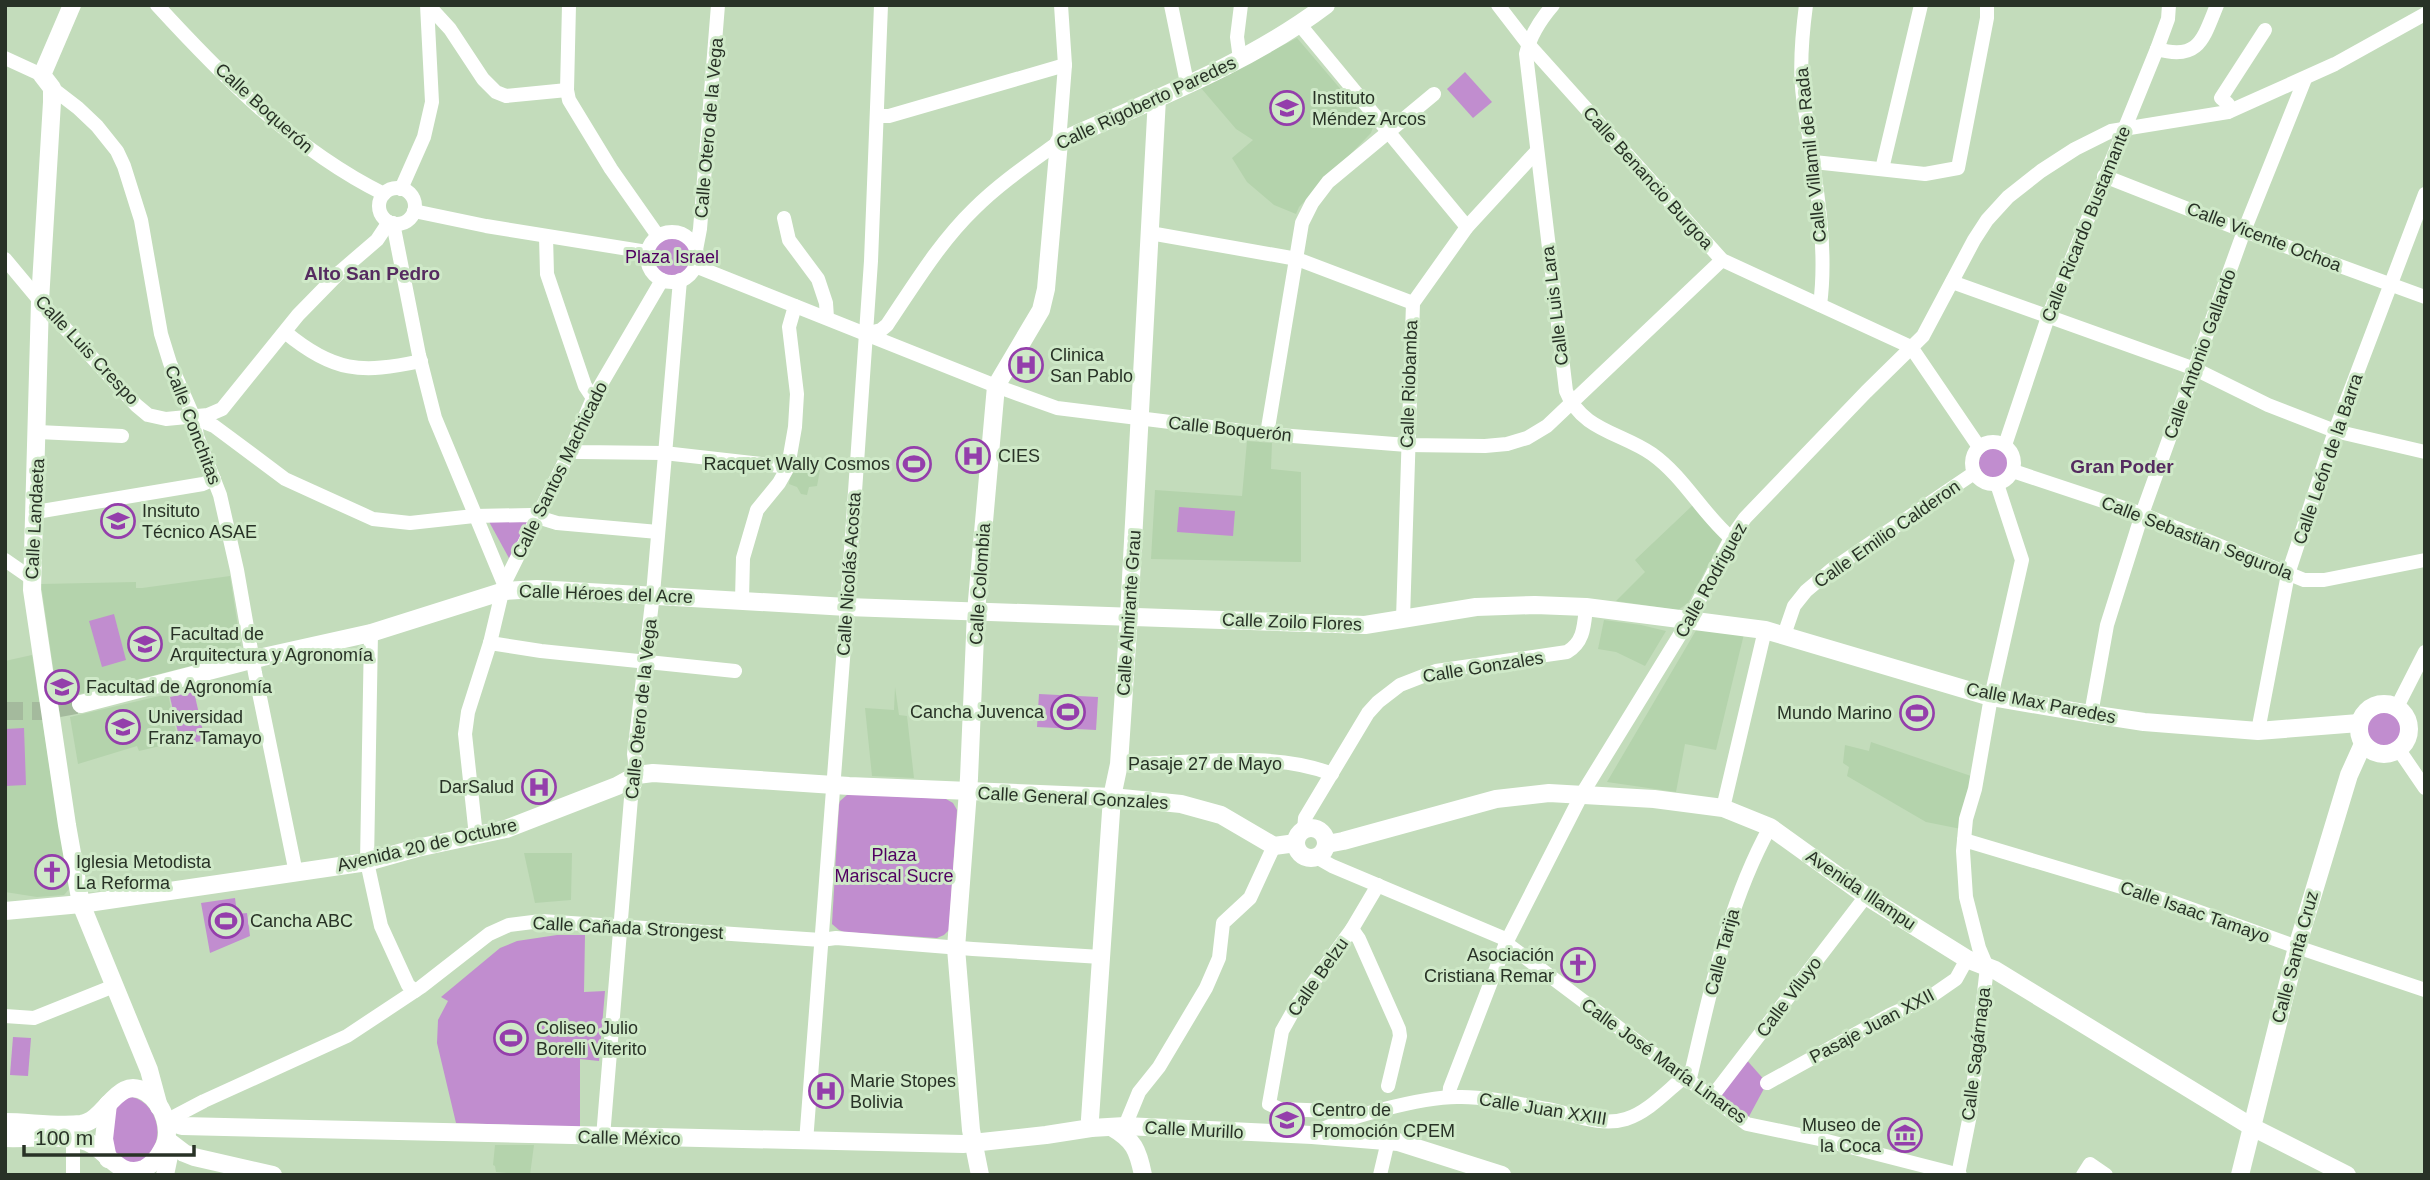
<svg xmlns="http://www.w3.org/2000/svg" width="2430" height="1180" viewBox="0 0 2430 1180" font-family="Arial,sans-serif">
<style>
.built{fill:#b4d3ac}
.green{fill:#c18dcf}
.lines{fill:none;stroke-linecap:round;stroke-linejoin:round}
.major-tunnel{stroke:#a4ba9d;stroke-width:18;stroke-dasharray:18 9;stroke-linecap:butt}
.minor{stroke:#fff;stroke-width:14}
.major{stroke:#fff;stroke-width:18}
.labels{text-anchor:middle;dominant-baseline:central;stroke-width:6;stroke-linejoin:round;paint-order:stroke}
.poi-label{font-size:18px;fill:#283226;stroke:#cfe9c8;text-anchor:start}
.street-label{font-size:18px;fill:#283226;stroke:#cfe9c8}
.park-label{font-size:18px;fill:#500061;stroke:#cfe9c8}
.neighbourhood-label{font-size:19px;font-weight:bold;fill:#552b60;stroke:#cfe9c8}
</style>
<rect width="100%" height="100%" fill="#c3dcbb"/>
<g class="built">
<path d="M1297 38 1373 127 1371 133 1299 207 1296 214 1274 205 1247 182 1232 158 1253 140 1236 129 1201 88Z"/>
<path d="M1247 441 1272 443 1271 469 1301 472V562L1151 559 1155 490 1242 496Z"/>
<path d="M791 469 820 470 817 486 809 487 807 495 801 494 797 487 789 484Z"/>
<path d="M1693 505 1722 539 1688 603 1678 610 1616 601 1645 572 1635 560Z"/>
<path d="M230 576 242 653 64 698 57 694 41 584 136 582V588H142Z"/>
<path d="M1604 620 1641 625 1666 631 1645 666 1616 652 1598 649Z"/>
<path d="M1698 627 1744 634 1716 750 1685 744 1676 792 1607 782Z"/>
<path d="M32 655 69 889 64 895 37 897 5 892V661Z"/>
<path d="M895 687 899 715 907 716 914 778 872 776 865 708 894 710Z"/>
<path d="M168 694 177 736 168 738 169 744 139 751 137 746 78 764 70 717Z"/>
<path d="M1871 742 1971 776 1961 829 1926 822 1847 776 1849 767 1843 763 1845 745 1869 751Z"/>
<path d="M524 853H572L571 900 535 903Z"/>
<path d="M495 1145H534L530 1175 496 1172 495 1166 493 1165Z"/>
</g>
<g class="green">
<path d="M1465 72 1492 102 1473 118 1447 89Z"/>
<circle cx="672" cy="257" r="21"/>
<circle cx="1994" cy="463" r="15"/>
<path d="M1179 507 1235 511 1233 536 1177 532Z"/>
<path d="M487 518 528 520 510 560Z"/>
<path d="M114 614 126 660 102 667 89 621Z"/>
<path d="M194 692 205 740 181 746 170 697Z"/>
<path d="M1039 694 1098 697 1096 730 1037 727Z"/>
<circle cx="2384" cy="730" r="19"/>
<path d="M24 728 26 785 5 786V729Z"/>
<path d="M848 794 946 799 953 803 957 810 949 930 944 935 937 938 844 932 839 930 832 924 839 805 840 801Z"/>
<path d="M235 898 237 914 247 913 250 936 210 953 201 903Z"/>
<path d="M557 935H585L584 992 605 991 599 1061 580 1059V1127L456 1123 437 1043 438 1020 448 1001 441 997 500 948 517 941Z"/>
<path d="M13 1037 31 1038 28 1076 10 1075Z"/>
<path d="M1744 1057 1767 1083 1746 1122 1716 1092Z"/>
<path d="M132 1097C154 1102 165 1132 152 1150 149 1155 144 1159 140 1164L124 1163 110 1145 116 1106 127 1098Z"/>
</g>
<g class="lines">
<path class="major-tunnel" d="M5 711H44L81 704"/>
<g class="minor">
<path d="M157 5C223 77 295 150 384 194"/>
<path d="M428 5 450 29 483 79 496 92 506 96 567 90"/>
<path d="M569 5 567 90 569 100 611 169 658 236"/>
<path d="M1171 5 1187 83"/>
<path d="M1498 5 1528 44 1722 260 1911 347 1979 447"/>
<path d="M1553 5C1541 19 1530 35 1526 54L1566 391C1581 430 1622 433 1652 454 1684 477 1702 513 1731 538"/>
<path d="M1806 5C1802 35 1799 67 1803 97 1812 162 1829 239 1820 305"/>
<path d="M1300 25 1467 227"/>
<path d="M2157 49C2199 61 2203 39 2217 5"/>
<path d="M5 58 42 75"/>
<path d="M1240 59 1237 37 1241 5"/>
<path d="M52 88 78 108 97 126 117 151 124 166 141 220 161 334 170 363 194 418 197 436 220 495 237 570 255 673 296 873"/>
<path d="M2228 112V104L2221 98 2265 30"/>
<path d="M877 116H889L1065 65"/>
<path d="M1814 162 1925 174 1958 168 1987 18V5"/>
<path d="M1882 169 1921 5"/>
<path d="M2104 176 2244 231 2425 297"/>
<circle cx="397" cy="206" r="18"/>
<path d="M401 189 424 137 432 102 427 5"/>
<path d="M414 211 486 226 647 252"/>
<path d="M784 218 789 240 818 279 826 303 827 318"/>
<path d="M393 223 419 355 435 418 504 584"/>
<circle cx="672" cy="257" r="25"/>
<path d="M1150 233 1297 259 1413 303"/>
<path d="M546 236 547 274 585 386 593 398"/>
<path d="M696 250 700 229 718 5"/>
<path d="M5 259 40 301 136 405 148 415 166 419 208 415 222 409 298 315 341 271 377 240 389 222"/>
<path d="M695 266 996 386 1057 408 1267 434 1407 445 1485 446 1507 444 1527 438 1547 426 1722 260"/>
<path d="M1952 282 2195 369 2268 405 2335 431 2425 452"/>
<path d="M285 332C333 372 361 374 421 361"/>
<path d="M865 334 881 330 887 325C914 285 939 243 974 209 1000 183 1030 163 1059 142L1065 65 1061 5"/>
<path d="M194 418 214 426 285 479 373 519 410 523 474 516 531 515 557 523 658 532"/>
<path d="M38 432 122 436"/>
<path d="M1267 434 1302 223 1312 203 1328 182 1434 94"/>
<circle cx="1993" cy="463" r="21"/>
<path d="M2005 445 2048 317 2157 49 2168 19 2169 5"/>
<path d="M571 449 578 452 664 453 788 467"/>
<path d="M2013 471 2142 514 2304 580H2324L2425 560"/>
<path d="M36 512 203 484 214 479"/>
<path d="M5 560 31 578"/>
<path d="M742 600 743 558 757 510 779 483 788 467 795 427 797 394 789 327 795 306"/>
<path d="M1403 619 1413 303 1467 227 1537 151"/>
<path d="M371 633 367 862 381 926 408 985 415 991"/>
<path d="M1784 635 1794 606 1806 591 1831 570 1974 473"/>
<path d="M490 643 541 651 735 671"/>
<path d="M2397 707 2425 652"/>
<path d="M2091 714 2107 625 2142 514 2244 231 2305 79"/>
<path d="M2258 731 2288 574 2335 431 2425 194"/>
<path d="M2399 750 2425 788"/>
<path d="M1119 764C1185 765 1270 749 1332 774"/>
<path d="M1723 808 1765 630"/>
<path d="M1304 830 1305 818 1368 713 1378 702 1400 685 1436 671 1567 652C1584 642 1584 626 1586 607"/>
<path d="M476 836 465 734 468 712 490 643 504 584 571 449 593 398 662 280"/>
<path d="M1964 840 2175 903 2297 947 2425 990"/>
<path d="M1318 858 1332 866 1503 938 1506 943 1747 1124 1819 1139 1960 1175"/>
<path d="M1352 929 1359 939 1399 1029 1400 1036 1388 1086"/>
<path d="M5 1016 34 1018 114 986"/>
<path d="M1689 1082C1710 995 1726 907 1770 827"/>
<path d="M1767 1083 1890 1015 1930 997 1956 979 1967 959"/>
<path d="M1449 1097 1450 1088 1506 943 1582 794 1689 620 1731 538 1745 518 1866 392 1923 336 1974 240 1987 220 2008 197 2041 171 2075 149 2111 131 2228 112 2335 64 2425 14"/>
<path d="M1711 1098 1866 896"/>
<path d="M1359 1112 1280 1109 1269 1104 1282 1031 1296 1006 1352 929 1378 885"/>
<path d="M166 1121 204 1101 347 1036 421 987 489 934 509 925 541 921 821 940 836 938 973 949 1101 957"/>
<path d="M1125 1126 1139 1092 1159 1067 1206 988 1219 958 1223 923 1250 898 1274 846"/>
<path d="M1312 1135C1338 1118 1424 1097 1457 1097 1484 1096 1520 1104 1547 1109 1573 1114 1600 1127 1626 1119 1648 1112 1666 1092 1683 1078"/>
<path d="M603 1137 631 798 637 775 634 754 653 594 680 280"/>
<path d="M806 1142 847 607 871 261 881 5"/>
<path d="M73 1175V1139"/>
<path d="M1380 1175 1388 1141"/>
<path d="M1958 1175 1970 1115 1987 967 1979 948 1966 897 1963 851 1966 819 1975 789 1991 697 2022 560 1997 484"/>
<path d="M2083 1175 2090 1164 2106 1175"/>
</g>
<g class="major">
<path d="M72 5 42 75 52 88V102L40 301 32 590 67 825 81 904 149 1070 159 1107"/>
<circle cx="2384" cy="729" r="25"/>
<path d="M81 704 263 657 371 633 504 591 537 589 847 607 1365 625 1476 607 1535 605 1586 607 1765 630 1991 697 2091 714 2144 722 2258 731 2359 723"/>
<circle cx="1311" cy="843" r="15"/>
<path d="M1327 844 1343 841 1496 799 1549 793 1654 799 1723 808 1770 827 1866 896 1967 959 1995 970 2252 1127 2347 1175"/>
<path d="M5 911 81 904 367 862 417 848 506 829 617 786 637 775 653 773 849 786 1112 797 1181 804 1221 815 1274 846 1296 843"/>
<path d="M166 1121 182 1126 963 1144 1046 1135 1091 1128 1125 1126 1312 1135 1398 1142 1502 1175"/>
<path d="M5 1122C29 1122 57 1127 81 1124 107 1120 117 1073 147 1093 155 1098 163 1110 165 1119 168 1130 168 1141 162 1150 158 1158 151 1165 144 1169 116 1180 105 1144 81 1140 59 1135 28 1139 5 1138"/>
<path d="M1111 1127C1134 1140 1138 1150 1143 1175"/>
<path d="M1091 1128 1090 1119 1112 797 1119 764 1129 615 1157 98"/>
<path d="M167 1140 184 1153 194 1157 273 1175"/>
<path d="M108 1159 104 1139 108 1104"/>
<path d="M165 1175 170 1151 167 1140"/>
<path d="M980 1175 971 1130 956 948 969 778 976 612 996 386 1041 310 1046 289 1059 142C1149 101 1247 65 1326 5"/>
<path d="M2240 1175 2297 947 2349 775 2363 744"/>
</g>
</g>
<defs>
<g id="university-ring" transform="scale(1.75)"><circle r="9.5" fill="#cfe9c8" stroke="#943eab" stroke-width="1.5"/><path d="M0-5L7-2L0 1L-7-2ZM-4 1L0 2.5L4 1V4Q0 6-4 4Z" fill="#943eab"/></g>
<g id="hospital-ring" transform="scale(1.75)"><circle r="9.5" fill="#cfe9c8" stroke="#943eab" stroke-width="1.5"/><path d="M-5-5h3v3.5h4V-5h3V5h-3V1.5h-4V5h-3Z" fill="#943eab"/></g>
<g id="stadium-ring" transform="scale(1.75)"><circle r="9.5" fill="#cfe9c8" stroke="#943eab" stroke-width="1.5"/><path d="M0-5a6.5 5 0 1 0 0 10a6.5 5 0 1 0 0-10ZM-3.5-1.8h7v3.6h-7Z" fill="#943eab"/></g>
<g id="church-ring" transform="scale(1.75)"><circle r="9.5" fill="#cfe9c8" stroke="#943eab" stroke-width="1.5"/><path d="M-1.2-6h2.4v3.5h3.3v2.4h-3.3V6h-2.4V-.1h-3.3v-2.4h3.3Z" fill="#943eab"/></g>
<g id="museum-ring" transform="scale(1.75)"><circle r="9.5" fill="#cfe9c8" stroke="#943eab" stroke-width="1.5"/><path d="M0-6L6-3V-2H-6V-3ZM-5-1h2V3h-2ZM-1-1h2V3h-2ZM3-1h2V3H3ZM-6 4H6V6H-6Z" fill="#943eab"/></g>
</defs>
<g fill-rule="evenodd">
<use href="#university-ring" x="1287" y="108"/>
<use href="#hospital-ring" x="1026" y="365"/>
<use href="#hospital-ring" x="973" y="456"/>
<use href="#stadium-ring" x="914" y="464"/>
<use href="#university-ring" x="118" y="521"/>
<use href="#university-ring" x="145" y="644"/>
<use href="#university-ring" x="62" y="687"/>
<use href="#stadium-ring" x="1068" y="712"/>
<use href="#stadium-ring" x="1917" y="713"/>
<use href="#university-ring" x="123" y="727"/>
<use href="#hospital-ring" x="539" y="787"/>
<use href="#church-ring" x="52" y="872"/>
<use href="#stadium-ring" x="226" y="921"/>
<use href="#church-ring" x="1578" y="965"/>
<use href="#stadium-ring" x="511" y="1038"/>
<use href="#hospital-ring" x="826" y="1091"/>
<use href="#university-ring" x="1287" y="1120"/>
<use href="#museum-ring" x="1905" y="1135"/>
</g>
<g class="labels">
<g class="poi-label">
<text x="1312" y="98">Instituto<tspan x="1312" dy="21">Méndez Arcos</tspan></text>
<text x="1050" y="355">Clinica<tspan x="1050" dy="21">San Pablo</tspan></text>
<text x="998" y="456">CIES</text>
<text x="890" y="464" text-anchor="end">Racquet Wally Cosmos</text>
<text x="142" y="511">Insituto<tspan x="142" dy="21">Técnico ASAE</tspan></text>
<text x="170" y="634">Facultad de<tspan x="170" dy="21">Arquitectura y Agronomía</tspan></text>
<text x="86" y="687">Facultad de Agronomía</text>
<text x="1044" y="712" text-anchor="end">Cancha Juvenca</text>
<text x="1892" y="713" text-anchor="end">Mundo Marino</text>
<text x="148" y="717">Universidad<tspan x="148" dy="21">Franz Tamayo</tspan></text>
<text x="514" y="787" text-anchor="end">DarSalud</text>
<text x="76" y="862">Iglesia Metodista<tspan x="76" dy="21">La Reforma</tspan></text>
<text x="250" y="921">Cancha ABC</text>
<text x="1554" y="955" text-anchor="end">Asociación<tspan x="1554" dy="21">Cristiana Remar</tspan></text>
<text x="536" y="1028">Coliseo Julio<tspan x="536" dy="21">Borelli Viterito</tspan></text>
<text x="850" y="1081">Marie Stopes<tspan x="850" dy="21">Bolivia</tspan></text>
<text x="1312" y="1110">Centro de<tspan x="1312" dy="21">Promoción CPEM</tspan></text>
<text x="1881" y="1125" text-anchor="end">Museo de<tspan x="1881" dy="21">la Coca</tspan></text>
</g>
<g class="street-label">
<text transform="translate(1146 103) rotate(-25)">Calle Rigoberto Paredes</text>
<text transform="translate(264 108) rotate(42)">Calle Boquerón</text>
<text transform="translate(709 128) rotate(-85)">Calle Otero de la Vega</text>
<text transform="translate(1811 155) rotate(-96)">Calle Villamil de Rada</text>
<text transform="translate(1648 178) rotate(48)">Calle Benancio Burgoa</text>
<text transform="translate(2086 224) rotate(-68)">Calle Ricardo Bustamante</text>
<text transform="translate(2264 237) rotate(21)">Calle Vicente Ochoa</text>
<text transform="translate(1555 306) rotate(-97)">Calle Luis Lara</text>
<text transform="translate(87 350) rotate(47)">Calle Luis Crespo</text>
<text transform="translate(2200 354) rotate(-70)">Calle Antonio Gallardo</text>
<text transform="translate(1409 384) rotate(-88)">Calle Riobamba</text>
<text transform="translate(193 425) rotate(69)">Calle Conchitas</text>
<text transform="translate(1230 429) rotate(6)">Calle Boquerón</text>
<text transform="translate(2328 459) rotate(-71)">Calle León de la Barra</text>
<text transform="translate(560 470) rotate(-64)">Calle Santos Machicado</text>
<text transform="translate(35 519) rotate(-87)">Calle Landaeta</text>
<text transform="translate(1887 534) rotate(-35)">Calle Emilio Calderon</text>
<text transform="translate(2197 538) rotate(21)">Calle Sebastian Segurola</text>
<text transform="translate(849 574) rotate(-86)">Calle Nicolás Acosta</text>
<text transform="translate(1711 580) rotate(-61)">Calle Rodriguez</text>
<text transform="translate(980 584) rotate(-86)">Calle Colombia</text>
<text transform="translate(606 594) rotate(2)">Calle Héroes del Acre</text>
<text transform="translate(1129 613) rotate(-86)">Calle Almirante Grau</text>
<text transform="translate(1292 622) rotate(2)">Calle Zoilo Flores</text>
<text transform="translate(1483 667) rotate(-9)">Calle Gonzales</text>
<text transform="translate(2041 703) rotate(11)">Calle Max Paredes</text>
<text transform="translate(641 709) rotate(-84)">Calle Otero de la Vega</text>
<text x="1205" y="764">Pasaje 27 de Mayo</text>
<text transform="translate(1073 798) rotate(3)">Calle General Gonzales</text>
<text transform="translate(427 845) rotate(-13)">Avenida 20 de Octubre</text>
<text transform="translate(1861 890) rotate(34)">Avenida Illampu</text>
<text transform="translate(2195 912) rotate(19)">Calle Isaac Tamayo</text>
<text transform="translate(628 928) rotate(3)">Calle Cañada Strongest</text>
<text transform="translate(1722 952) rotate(-75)">Calle Tarija</text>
<text transform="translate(2295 957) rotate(-75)">Calle Santa Cruz</text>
<text transform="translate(1318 977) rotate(-55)">Calle Belzu</text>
<text transform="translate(1789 997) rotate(-53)">Calle Viluyo</text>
<text transform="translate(1872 1026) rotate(-28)">Pasaje Juan XXII</text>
<text transform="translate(1976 1054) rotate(-83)">Calle Sagárnaga</text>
<text transform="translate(1664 1061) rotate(36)">Calle José María Linares</text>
<text transform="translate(1543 1109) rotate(9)">Calle Juan XXIII</text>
<text transform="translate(1194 1130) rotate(3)">Calle Murillo</text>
<text transform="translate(629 1138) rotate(1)">Calle México</text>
</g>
<g class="park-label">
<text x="672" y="257">Plaza Israel</text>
<text x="894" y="855">Plaza<tspan x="894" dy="21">Mariscal Sucre</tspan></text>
</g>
<g class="neighbourhood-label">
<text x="372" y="273">Alto San Pedro</text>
<text x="2122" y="466">Gran Poder</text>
</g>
</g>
<rect width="2430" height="1180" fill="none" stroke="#283226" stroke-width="14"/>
<path d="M24 1145v10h170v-10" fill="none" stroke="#283226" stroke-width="3.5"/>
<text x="35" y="1145" font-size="21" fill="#283226" stroke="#cfe9c8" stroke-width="5" paint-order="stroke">100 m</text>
</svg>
